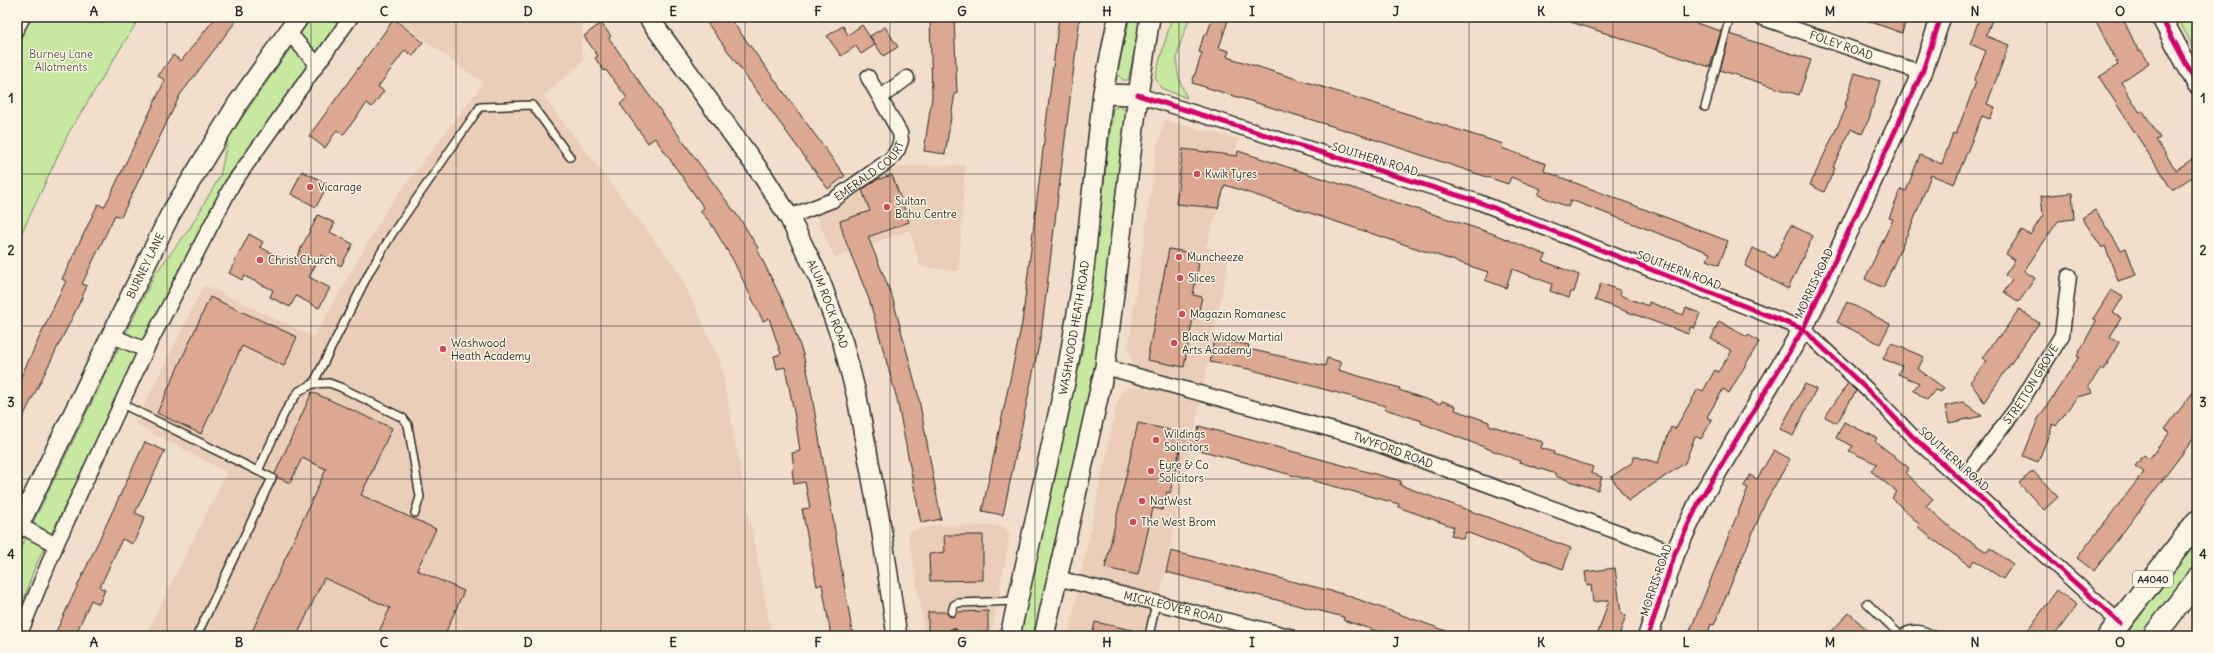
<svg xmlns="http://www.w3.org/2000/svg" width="2214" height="653" viewBox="0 0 2214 653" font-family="Delius,sans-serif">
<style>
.built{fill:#ebceba}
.green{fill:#c6e8a1;stroke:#788a66}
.building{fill:#dca891;stroke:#2b2b2b}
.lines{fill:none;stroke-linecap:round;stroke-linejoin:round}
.lane-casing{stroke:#2b2b2b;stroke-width:10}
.street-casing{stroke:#2b2b2b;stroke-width:17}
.secondary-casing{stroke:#2b2b2b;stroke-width:22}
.primary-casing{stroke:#2b2b2b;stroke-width:25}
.lane{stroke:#fcf5e5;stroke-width:7}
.street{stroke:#fcf5e5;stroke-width:14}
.secondary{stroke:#fcf5e5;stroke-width:19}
.primary{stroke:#fcf5e5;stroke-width:22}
.cycleway-casing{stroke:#fcf5e5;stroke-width:8}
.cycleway{stroke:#d6006c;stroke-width:5}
.grid{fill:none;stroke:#2b2b2b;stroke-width:1;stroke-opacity:0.55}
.poi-dot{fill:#d1495b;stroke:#fcf5e5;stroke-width:1.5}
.labels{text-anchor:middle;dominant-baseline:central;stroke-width:3;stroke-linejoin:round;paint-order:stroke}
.shield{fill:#fcf5e5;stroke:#6a6863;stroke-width:1}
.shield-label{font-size:10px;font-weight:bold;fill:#2b2b2b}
.street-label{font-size:11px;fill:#2b2b2b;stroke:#fcf5e5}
.park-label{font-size:11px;fill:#525a48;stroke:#fcf5e5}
.poi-label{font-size:11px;fill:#2b2b2b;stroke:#fcf5e5;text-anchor:start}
.neatline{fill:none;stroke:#2b2b2b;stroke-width:1.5}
.grid-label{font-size:13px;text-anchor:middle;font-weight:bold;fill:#2b2b2b}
</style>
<rect width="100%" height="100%" fill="#f2decc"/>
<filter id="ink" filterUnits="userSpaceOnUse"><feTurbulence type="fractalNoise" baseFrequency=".025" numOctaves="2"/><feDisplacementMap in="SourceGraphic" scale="8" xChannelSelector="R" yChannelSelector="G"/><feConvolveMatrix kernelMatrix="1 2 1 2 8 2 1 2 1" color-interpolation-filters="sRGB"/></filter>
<g filter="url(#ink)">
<g class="built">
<path d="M393 17H584L581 46 584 61 543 96 679 272 720 361 772 636H145L227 472 135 424 204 285 314 337 387 209 481 86V82Z"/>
<path d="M1165 120 1239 139 1206 247 1229 253 1225 279 1152 636H1068L1116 407 1121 393 1131 386 1155 390 1159 374 1133 365 1128 349 1157 148Z"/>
<path d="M965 165 959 270 956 271 920 266 910 230 835 258 813 210 886 169 889 171 905 166Z"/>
<path d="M938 525 1004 526 1010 536 991 636H925L908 531Z"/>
</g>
<g class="green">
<path d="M17 17H140L69 132 17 243Z"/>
<path d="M312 17H343L248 151 184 266 135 362 34 569 17 620V556L22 545 155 274 190 228 220 176 228 138Z"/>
<path d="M1130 17H1142L1128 80H1123L1117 74Z"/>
<path d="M1172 17H1190C1177 52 1170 63 1187 98L1161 88 1155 77Z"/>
<path d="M2177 17H2197V54Z"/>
<path d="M1119 106 1127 111 1098 363 1035 636H1020L1084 343 1113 109Z"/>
<path d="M2197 539V566L2144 636H2125Z"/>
</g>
<g class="building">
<path d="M216 17H239L180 95 121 217 115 215 82 284 87 286 78 306 17 429V385L66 281 62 279 98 204 104 207 110 196 148 116 165 80 158 76 173 55 181 61Z"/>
<path d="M703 17H729L845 176 828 189Z"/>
<path d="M930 17H954L957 93H955L945 154 924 151 932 97Z"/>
<path d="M1059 17H1080L1041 335 1003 515 982 511 1022 323Z"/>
<path d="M1213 17H1229L1219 48 1229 51 1227 57 1503 144 1502 148 1546 164 1544 171 1728 241 1719 265 1707 260 1710 253 1571 200 1568 207 1538 195 1541 189 1511 177 1508 184 1364 136 1192 83 1202 53 1199 52 1204 34H1207Z"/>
<path d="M1566 17H1677L1721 31 1710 67 1565 20Z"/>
<path d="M1864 17H1907L1902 33 1863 19Z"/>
<path d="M1980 17H1993L1986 36 2009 45 1987 104 1995 107 1990 119 1982 116 1954 184 1931 175 1915 217 1883 288 1865 279 1893 219 1889 218 1901 189 1906 191 1920 155 1942 164 1953 133 1956 134 1976 82 1974 81 1986 51 1970 44Z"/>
<path d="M2094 17H2122L2139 52 2141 50 2149 63 2121 82 2140 113 2143 111 2160 138 2156 140 2176 170 2197 156V174L2172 190 2099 77 2118 65Z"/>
<path d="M394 19 423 42 413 56 405 50 378 87 384 91 372 107 367 103 343 135 337 130 325 148 309 136Z"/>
<path d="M601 23 611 36 609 38 641 84 742 222 758 248 757 249 787 310 803 354 809 379 853 636H831L822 584 817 586 802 509 810 508 805 482 794 484 792 470 794 469 792 453 800 451 795 417 785 367 777 369 774 356 781 354 769 318 763 321 733 260 710 222 700 211 704 208 655 138 648 143 620 104 627 98 606 70 604 71 595 58 598 56 584 36Z"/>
<path d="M862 25 875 45 861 54 856 46 841 56 827 36 843 26 848 35Z"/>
<path d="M885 27 898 47 883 56 870 36Z"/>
<path d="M1730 34 1811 60 1799 95 1720 70Z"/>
<path d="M1855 73 1880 81 1869 119 1862 134 1851 129 1833 167 1835 168 1824 192 1810 185 1847 106 1845 105Z"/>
<path d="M1183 149 1237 156 1238 151 1491 233 1546 255 1543 261 1579 275 1574 292H1571L1569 298 1550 291 1552 284 1512 269 1506 288 1485 280 1488 272 1225 185 1218 208 1176 204Z"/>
<path d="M302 171 328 184 316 207 291 194Z"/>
<path d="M892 175 909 222 868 237 892 296 918 394 941 519 921 523 897 399 869 299 844 237 840 221 870 211 862 190 876 180Z"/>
<path d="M2072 193 2074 219 2058 221 2024 271 2035 278 2019 302 2004 292 2012 280 2005 275 2015 260 2006 254 2022 230 2030 235 2043 215 2041 196Z"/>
<path d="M2095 210 2121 250 2126 248 2136 275 2118 281 2105 246 2102 248 2082 218Z"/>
<path d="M318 215 335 223 330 232 353 244 341 266 321 255 309 277 330 288 319 308 296 296 290 307 270 297 273 290 244 276 242 280 229 273 249 234 263 242 260 247 293 264Z"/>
<path d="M1791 225 1813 236 1788 289 1745 266 1753 248 1775 258Z"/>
<path d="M1169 249 1197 254 1196 263H1199L1193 295 1202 297 1197 318H1193L1184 367 1147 360Z"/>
<path d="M1601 283 1621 291 1620 295 1648 306 1649 302 1683 315 1686 308 1700 313 1694 329 1691 326 1688 334 1595 300Z"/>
<path d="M2111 290 2123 297 2113 313 2121 318 2110 337 2119 342 2104 370 2101 369 2088 386 2093 393 2077 397 2056 426 2053 424 2038 462 2023 456 2038 419 2079 357 2077 356 2096 321 2093 319Z"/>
<path d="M210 297 297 337 284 366 242 346 201 434 157 413Z"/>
<path d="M1847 302 1890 324 1880 344 1837 322Z"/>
<path d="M2019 309 2039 323 1984 402 1970 382 1987 361 1982 358 1998 336 1999 338Z"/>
<path d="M1719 321 1747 337 1749 335 1759 342 1729 393 1723 389 1707 417 1712 420 1701 439 1695 436 1685 463 1628 501 1611 477 1633 462 1634 456 1658 463 1671 427 1675 429 1698 389 1703 391 1715 370 1718 372 1732 351 1711 339Z"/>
<path d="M1214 339 1249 345 1248 349 1325 366 1327 358 1341 362 1338 370 1400 388 1399 390 1440 404 1442 401 1456 406 1455 410 1489 422V425L1543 442 1541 448 1554 452 1553 454 1593 467 1591 473 1602 477 1598 490 1555 476 1556 474 1519 462 1520 461 1421 423 1422 421 1385 409 1386 406 1249 369 1210 362Z"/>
<path d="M1891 343 1924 357 1918 369 1944 388 1941 392 1935 390 1927 400 1913 390 1919 383 1898 374 1902 366 1883 359Z"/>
<path d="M1848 383 1856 391 1837 423 1825 417Z"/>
<path d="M1805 384 1816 389 1793 436 1780 429Z"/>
<path d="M2197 387V434L2094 571 2077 558 2144 472 2135 466 2144 455 2149 459 2170 432 2165 429Z"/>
<path d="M312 392 392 428 361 495 436 529 417 570 464 591 444 636H377L390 608 324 578 297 636H250L326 469 302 458 290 483 277 477 275 474Z"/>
<path d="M1963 402 1982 416 1949 423 1945 406Z"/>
<path d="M1844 422 1877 438 1875 441 1909 468 1905 473 1933 499 1926 506 1957 533 1987 552 1990 548 2013 564 2003 579 1974 560 1970 566 1934 540 1917 526 1919 524 1892 498 1897 492 1871 471 1877 464 1849 451 1853 446 1836 438Z"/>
<path d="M1138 423 1196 436 1199 426 1401 481 1400 485 1571 548 1563 569 1466 532 1463 539 1451 535 1454 527 1398 507 1399 504 1181 445 1170 493 1167 492 1162 510 1153 508 1138 575 1105 568Z"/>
<path d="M145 442 165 451 135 513 145 517 133 544 122 539 100 587 105 590 99 604 91 600 75 636H54Z"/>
<path d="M1774 450 1790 459 1766 501 1714 625 1711 624 1707 636H1688L1748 488 1744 486 1750 475 1757 479Z"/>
<path d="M2033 471 2058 497 2044 510 2019 483Z"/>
<path d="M944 535H983V580L930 581 929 554 945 552Z"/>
<path d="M1171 551 1343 594 1455 634 1454 636H1392L1343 620 1344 617 1166 572Z"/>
<path d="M1615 568 1621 613 1626 615 1619 636H1597L1609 600 1593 602 1591 585 1587 586 1585 572Z"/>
<path d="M2057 590 2077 605 2054 636H2024Z"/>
<path d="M988 611V632L958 633 956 629 953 628 948 633 928 634V612H947L949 616 953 617 957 612Z"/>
<path d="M1849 613 1874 636H1827Z"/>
<path d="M1095 622 1132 630 1131 636H1092Z"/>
</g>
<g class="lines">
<g class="lane-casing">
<g id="lane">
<path d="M17 35 27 17"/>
<path d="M1705 107 1730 17"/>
<path d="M313 384 329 383 340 387 403 418 408 425 420 497 415 513"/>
<path d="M122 404 272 478 198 633"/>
<path d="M258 471 286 410 299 391 313 384 370 271 392 234 480 107 532 105 570 157"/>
<path d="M1867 603 1900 635"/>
<path d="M952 612 954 605 958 603 1018 601"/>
<path d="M953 633V636"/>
<path d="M1149 636 1156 603"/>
<path d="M1899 636C1910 626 1923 628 1934 636"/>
</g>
</g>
<g class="street-casing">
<g id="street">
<path id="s1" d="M1760 17 1922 73"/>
<path d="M288 32 317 64"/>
<path d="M1138 95 1476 201 1803 329 1877 399 1912 436 2120 623"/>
<path d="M881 97 907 78"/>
<path id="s2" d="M789 217 833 200 891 159 898 149 901 140 900 133 868 77"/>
<path d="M110 335 146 350"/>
<path id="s3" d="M1105 367 1355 436 1675 553"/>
<path id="s4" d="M1962 480 2019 405 2062 335 2069 276"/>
<path d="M19 525 56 545 146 350 232 185 351 17"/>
<path id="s5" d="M1057 578 1289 636"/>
<path d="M19 636 56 545"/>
</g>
</g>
<g class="secondary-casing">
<g id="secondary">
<path id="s6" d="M648 17 763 176 789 217 819 278 843 343 857 397 881 527 897 636"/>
<path d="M2161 17 2197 84"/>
<path d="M1103 94 1138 95"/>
<path id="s7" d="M17 529 170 215 238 103 299 17"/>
<path id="s8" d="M1010 636 1066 378 1083 278 1103 92 1118 17"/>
<path d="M1044 636 1105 367 1138 95 1150 17"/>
<path d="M1648 636 1675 553 1700 500 1803 329 1922 73 1941 17"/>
</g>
</g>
<g class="primary-casing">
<g id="primary">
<path d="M2109 636 2197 522"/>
<path d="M2154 636 2197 580"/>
</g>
</g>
<use href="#lane" class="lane"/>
<use href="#street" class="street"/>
<use href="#secondary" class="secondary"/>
<use href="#primary" class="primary"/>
<g class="cycleway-casing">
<g id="cycleway">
<path d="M2161 17 2197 84"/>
<path d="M1138 95 1476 201 1803 329 1877 399 1912 436 2120 623"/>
<path d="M1648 636 1675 553 1700 500 1803 329 1922 73 1941 17"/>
</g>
</g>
<use href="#cycleway" class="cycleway"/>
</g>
</g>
<path class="grid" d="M167 17V636M311 17V636M456 17V636M601 17V636M745 17V636M890 17V636M1035 17V636M1179 17V636M1324 17V636M1469 17V636M1613 17V636M1758 17V636M1903 17V636M2047 17V636M17 174H2197M17 326H2197M17 479H2197"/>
<g class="poi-dot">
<circle cx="1197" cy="174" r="4"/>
<circle cx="310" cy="187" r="4"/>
<circle cx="887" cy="207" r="4"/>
<circle cx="1179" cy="257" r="4"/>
<circle cx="260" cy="260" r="4"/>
<circle cx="1180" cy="278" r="4"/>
<circle cx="1182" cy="314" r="4"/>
<circle cx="1174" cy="343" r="4"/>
<circle cx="443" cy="349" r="4"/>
<circle cx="1156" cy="440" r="4"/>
<circle cx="1151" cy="471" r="4"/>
<circle cx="1142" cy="501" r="4"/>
<circle cx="1133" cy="522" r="4"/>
</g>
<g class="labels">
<rect class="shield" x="2133" y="571" width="40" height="16" rx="3"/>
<g class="shield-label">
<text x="2153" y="579">A4040</text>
</g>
<g class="street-label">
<text stroke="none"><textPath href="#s1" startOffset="86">FOLEY ROAD</textPath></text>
<text transform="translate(1375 159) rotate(17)">SOUTHERN ROAD</text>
<text stroke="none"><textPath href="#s2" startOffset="94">EMERALD COURT</textPath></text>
<text stroke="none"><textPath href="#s7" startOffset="293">BURNEY LANE</textPath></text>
<text transform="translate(1679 270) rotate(21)">SOUTHERN ROAD</text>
<text transform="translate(1814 283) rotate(-65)">MORRIS ROAD</text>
<text stroke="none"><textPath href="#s6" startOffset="340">ALUM ROCK ROAD</textPath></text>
<text stroke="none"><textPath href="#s8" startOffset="315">WASHWOOD HEATH ROAD</textPath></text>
<text stroke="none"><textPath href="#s4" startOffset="118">STRETTON GROVE</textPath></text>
<text stroke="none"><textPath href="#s3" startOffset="300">TWYFORD ROAD</textPath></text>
<text transform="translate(1954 459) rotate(42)">SOUTHERN ROAD</text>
<text transform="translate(1656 580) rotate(-71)">MORRIS ROAD</text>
<text stroke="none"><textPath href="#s5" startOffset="120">MICKLEOVER ROAD</textPath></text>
</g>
<g class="park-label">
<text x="61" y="54">Burney Lane<tspan x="61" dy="13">Allotments</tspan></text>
</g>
<g class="poi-label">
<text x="1205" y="174">Kwik Tyres</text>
<text x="318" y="187">Vicarage</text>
<text x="895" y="201">Sultan<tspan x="895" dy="13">Bahu Centre</tspan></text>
<text x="1187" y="257">Muncheeze</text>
<text x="268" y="260">Christ Church</text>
<text x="1188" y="278">Slices</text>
<text x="1190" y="314">Magazin Romanesc</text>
<text x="1182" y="337">Black Widow Martial<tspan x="1182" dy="13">Arts Academy</tspan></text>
<text x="451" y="343">Washwood<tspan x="451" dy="13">Heath Academy</tspan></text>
<text x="1164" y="434">Wildings<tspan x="1164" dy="13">Solicitors</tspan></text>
<text x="1159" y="465">Eyre &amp; Co<tspan x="1159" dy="13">Solicitors</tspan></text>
<text x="1150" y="501">NatWest</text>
<text x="1141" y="522">The West Brom</text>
</g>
</g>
<rect width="2214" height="653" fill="none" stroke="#fcf5e5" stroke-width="44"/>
<rect x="22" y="22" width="2170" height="609" class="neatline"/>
<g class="grid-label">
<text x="94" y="16">A</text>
<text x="239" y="16">B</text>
<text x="384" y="16">C</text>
<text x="528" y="16">D</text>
<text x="673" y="16">E</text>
<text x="818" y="16">F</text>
<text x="962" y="16">G</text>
<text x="1107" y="16">H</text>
<text x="1252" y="16">I</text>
<text x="1396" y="16">J</text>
<text x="1541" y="16">K</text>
<text x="1686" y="16">L</text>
<text x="1830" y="16">M</text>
<text x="1975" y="16">N</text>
<text x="2120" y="16">O</text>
<text x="11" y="103">1</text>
<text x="2203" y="103">1</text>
<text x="11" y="255">2</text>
<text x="2203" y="255">2</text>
<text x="11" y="407">3</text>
<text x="2203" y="407">3</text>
<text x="11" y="559">4</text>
<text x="2203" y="559">4</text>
<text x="94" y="647">A</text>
<text x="239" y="647">B</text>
<text x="384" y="647">C</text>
<text x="528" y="647">D</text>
<text x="673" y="647">E</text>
<text x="818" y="647">F</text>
<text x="962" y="647">G</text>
<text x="1107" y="647">H</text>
<text x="1252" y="647">I</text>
<text x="1396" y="647">J</text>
<text x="1541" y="647">K</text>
<text x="1686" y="647">L</text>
<text x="1830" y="647">M</text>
<text x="1975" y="647">N</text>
<text x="2120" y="647">O</text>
</g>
</svg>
